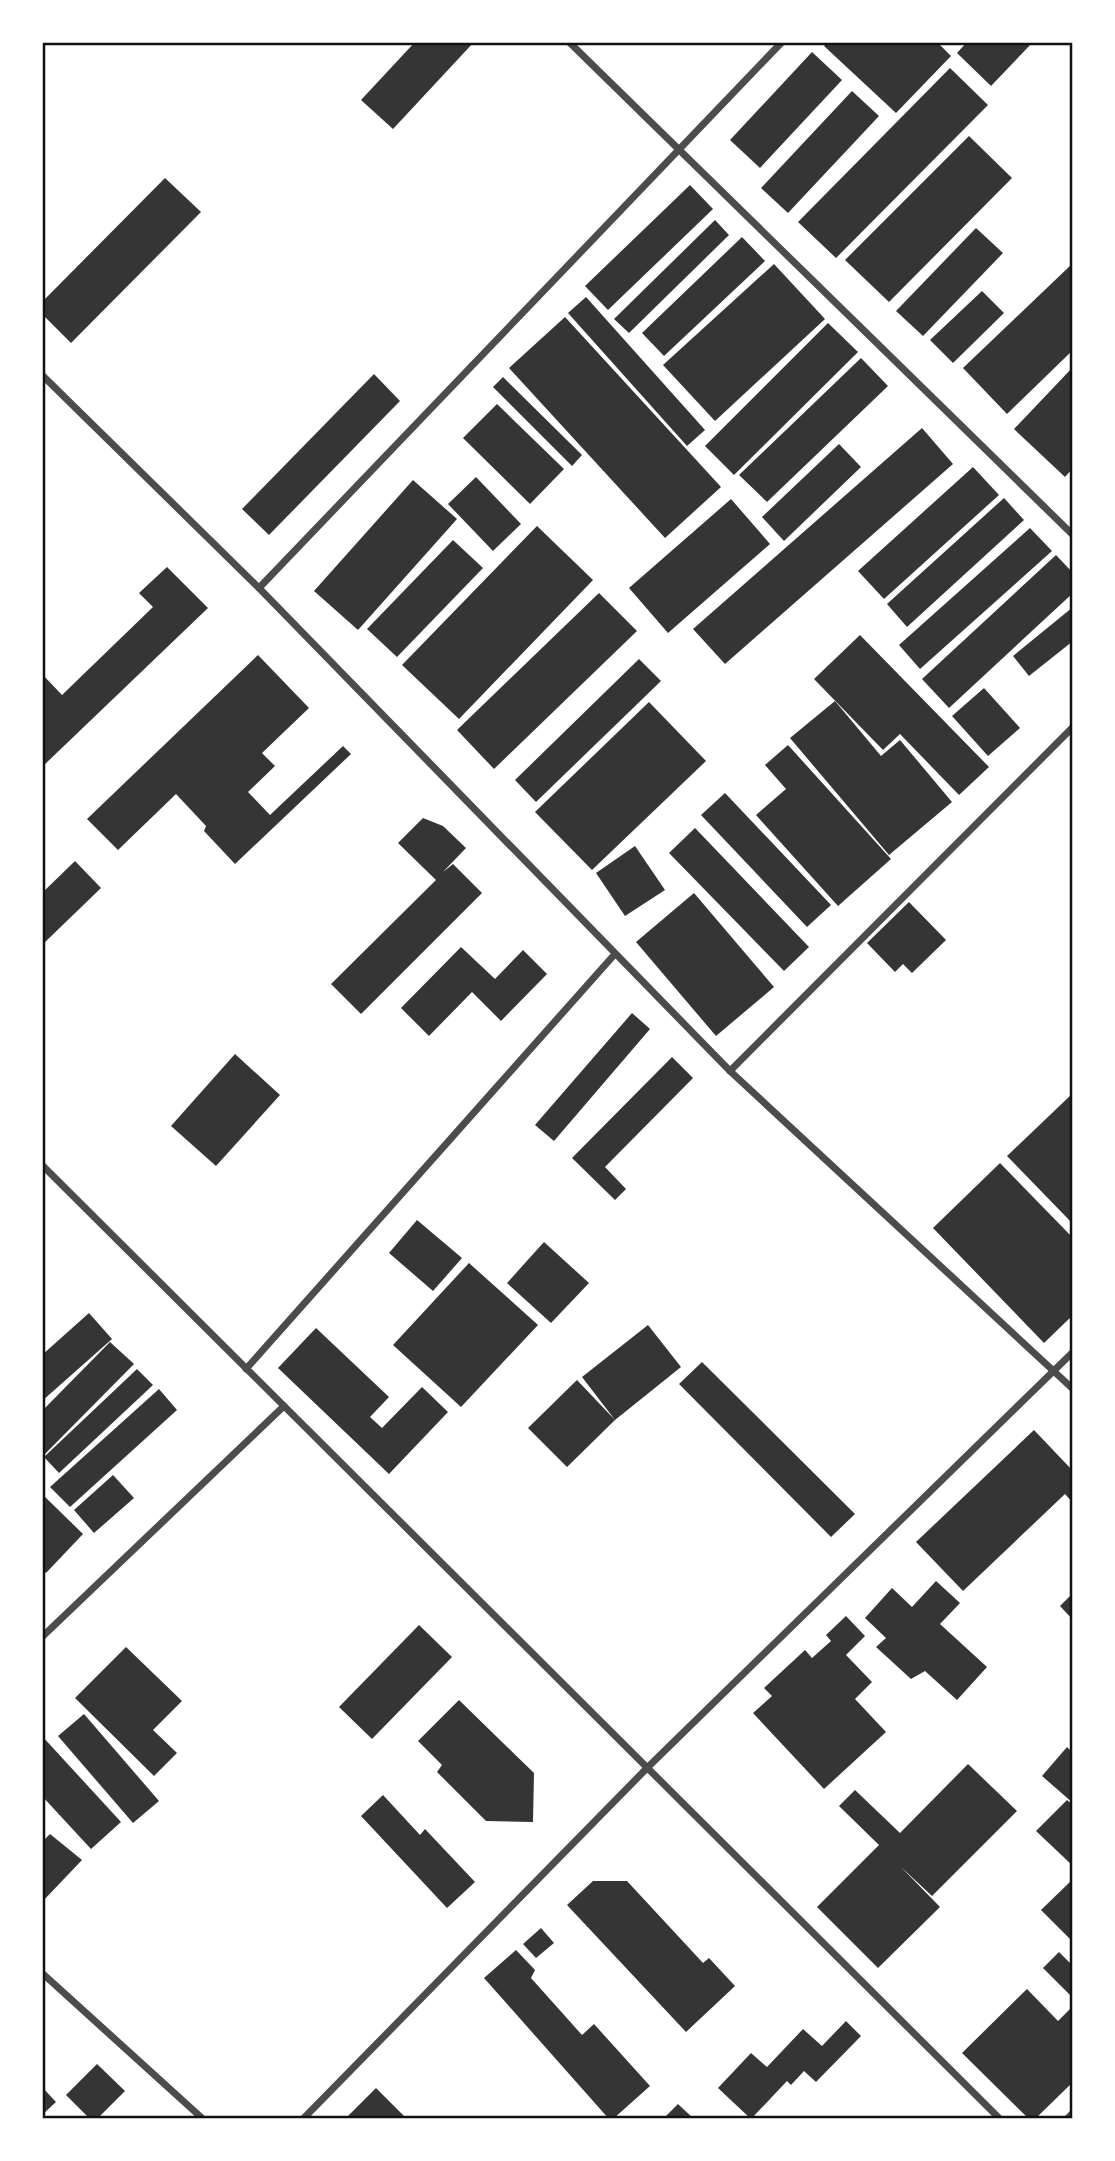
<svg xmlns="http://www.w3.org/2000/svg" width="1115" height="2161" viewBox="0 0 1115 2161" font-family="Merriweather,serif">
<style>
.building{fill:#353535}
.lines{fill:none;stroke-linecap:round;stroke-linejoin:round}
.minor{stroke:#4c4c4c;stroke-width:7}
.neatline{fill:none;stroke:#111;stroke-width:2.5}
</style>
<rect width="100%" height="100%" fill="#fff"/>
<g class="building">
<path d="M415 42H474L393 129 361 100Z"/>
<path d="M828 42H937L951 56 896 113 824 46Z"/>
<path d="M967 42H1033L991 86 957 53Z"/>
<path d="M812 52 842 80 760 168 730 140Z"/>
<path d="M950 68 988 105 836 258 798 222Z"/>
<path d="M852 91 879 116 788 213 761 188Z"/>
<path d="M969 136 1012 178 889 302 845 260Z"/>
<path d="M165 178 201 212 71 343 42 314V302Z"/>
<path d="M690 185 713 209 608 310 585 286Z"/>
<path d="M715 220 729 235 629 333 614 319Z"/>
<path d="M976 228 1003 253 923 336 896 311Z"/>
<path d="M742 237 765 261 664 356 642 333Z"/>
<path d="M1073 263V350L1007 414 963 368Z"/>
<path d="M774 264 825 319 715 421 663 365Z"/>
<path d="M982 291 1004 313 953 363 930 340Z"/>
<path d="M586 297 705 430 687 446 568 313Z"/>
<path d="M565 317 721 487 665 538 509 368Z"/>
<path d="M828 323 858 352 734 475 705 446Z"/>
<path d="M861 358 888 386 767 502 739 475Z"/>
<path d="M1073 367V468L1065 477 1014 429Z"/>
<path d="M374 374 400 401 269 535 242 509Z"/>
<path d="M503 377 582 455 572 466 493 387Z"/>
<path d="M497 404 564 469 530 504 463 438Z"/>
<path d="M922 428 953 464 725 664 693 629Z"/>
<path d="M839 444 861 467 784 541 762 517Z"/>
<path d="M973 467 999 495 884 599 858 571Z"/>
<path d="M476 477 521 524 493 551 448 504Z"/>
<path d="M413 480 457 519 358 630 314 591Z"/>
<path d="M1004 498 1024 520 907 627 887 604Z"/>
<path d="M731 499 770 544 668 633 629 588Z"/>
<path d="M537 526 593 580 459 719 402 665Z"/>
<path d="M1030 528 1052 551 920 669 899 645Z"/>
<path d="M453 540 483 568 397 657 367 629Z"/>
<path d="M1056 555 1073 573V593L949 708 922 679Z"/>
<path d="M167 567 208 608 42 767V674L62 695 153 607 139 593Z"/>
<path d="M599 593 637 631 494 769 457 730Z"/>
<path d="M1073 607V641L1029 676 1013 656Z"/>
<path d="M860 635 989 767 959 795 900 734 883 750 814 679Z"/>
<path d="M258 655 309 708 262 753 275 766 248 792 270 815 343 746 351 754 235 864 204 831 206 826 176 794 118 850 87 819Z"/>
<path d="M639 659 661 681 536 802 515 780Z"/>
<path d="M984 688 1020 728 988 756 952 716Z"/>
<path d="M835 701 881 756 900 740 952 802 889 855 790 738Z"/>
<path d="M649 702 706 761 592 870 535 812Z"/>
<path d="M788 745 891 859 838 906 756 815 786 789 765 765Z"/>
<path d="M725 793 831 905 807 927 701 815Z"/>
<path d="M423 818 443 826 466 848 443 872 453 864 482 893 361 1014 331 984 436 880 398 843Z"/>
<path d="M695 828 809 947 784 971 669 853Z"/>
<path d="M635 846 665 890 625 916 596 873Z"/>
<path d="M75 861 101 888 42 945V893Z"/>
<path d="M694 893 774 987 716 1036 636 942Z"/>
<path d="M909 902 946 940 912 973 903 964 895 972 867 943Z"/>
<path d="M461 947 495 979 523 950 547 974 501 1021 472 992 429 1036 401 1008Z"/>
<path d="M632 1013 650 1029 554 1141 535 1125Z"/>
<path d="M235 1054 280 1095 216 1166 171 1126Z"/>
<path d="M672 1057 693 1078 605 1167 626 1189 615 1200 572 1158Z"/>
<path d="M1073 1093V1224L1007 1156Z"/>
<path d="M1000 1163 1073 1238V1315L1044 1343 933 1228Z"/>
<path d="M417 1220 462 1258 433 1291 389 1253Z"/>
<path d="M544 1242 589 1283 551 1323 507 1283Z"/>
<path d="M469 1263 538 1325 461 1407 393 1345Z"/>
<path d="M89 1313 112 1339 42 1401V1355Z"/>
<path d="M648 1325 681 1367 615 1420 567 1467 528 1428 577 1380 615 1420 582 1377Z"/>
<path d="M316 1328 389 1397 370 1417 382 1428 422 1387 448 1412 389 1474 278 1368Z"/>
<path d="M110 1342 134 1364 42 1457V1411Z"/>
<path d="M702 1362 855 1514 831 1537 679 1384Z"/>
<path d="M137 1369 153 1385 59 1473 44 1457Z"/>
<path d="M159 1389 177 1410 70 1507 50 1487Z"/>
<path d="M1034 1430 1073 1471V1503L1065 1494 963 1591 916 1542Z"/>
<path d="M113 1475 134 1498 94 1533 74 1510Z"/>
<path d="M42 1494 83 1534 46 1573 42 1569Z"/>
<path d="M936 1581 960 1603 940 1624 987 1667 957 1700 925 1671 911 1679 876 1647 886 1638 865 1618 892 1588 912 1607Z"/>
<path d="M1073 1593V1620L1060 1606Z"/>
<path d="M846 1616 865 1636 846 1655 872 1682 855 1699 886 1732 824 1789 753 1713 772 1696 764 1688 805 1650 812 1658 831 1641 826 1635Z"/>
<path d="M419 1625 452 1657 372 1739 339 1707Z"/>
<path d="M126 1647 182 1701 153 1730 177 1753 154 1776 75 1698Z"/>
<path d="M459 1700 534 1773 533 1822 486 1821 437 1772 442 1765 418 1741Z"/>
<path d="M84 1714 159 1801 133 1823 58 1736Z"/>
<path d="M42 1736 121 1822 91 1849 42 1796Z"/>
<path d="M1067 1747 1073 1753V1803L1042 1776Z"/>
<path d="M968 1764 1017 1811 932 1896 901 1867 940 1907 878 1968 817 1907 879 1845 839 1806 855 1790 900 1833Z"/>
<path d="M383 1795 420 1835 425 1829 475 1882 447 1908 361 1816Z"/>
<path d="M1067 1800 1073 1805V1866L1036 1831Z"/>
<path d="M50 1834 82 1860 42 1902V1842Z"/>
<path d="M1073 1879V1942L1041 1910Z"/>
<path d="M593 1881H627L703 1963 709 1958 735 1986 686 2032 567 1905Z"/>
<path d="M541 1928 554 1943 536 1958 523 1944Z"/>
<path d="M516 1950 535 1970 531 1978 582 2035 594 2024 650 2086 613 2119H609L484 1978Z"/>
<path d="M1059 1952 1073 1966V1998L1043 1968Z"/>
<path d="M1027 1989 1058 2021 1073 2006V2082L1035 2119H1029L962 2053Z"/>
<path d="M846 2021 861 2036 816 2082 804 2071 791 2085 787 2081 751 2119 718 2088 751 2053 767 2067 803 2029 822 2046Z"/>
<path d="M97 2064 125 2091 97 2119H90L66 2095Z"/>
<path d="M42 2087 56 2102 42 2115Z"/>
<path d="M376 2088 407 2119H345Z"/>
<path d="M678 2104 694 2119H663Z"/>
</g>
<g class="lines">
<g class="minor">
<path d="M569 42 1073 535"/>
<path d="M42 375 259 588 730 1071 1073 1389"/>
<path d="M259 588 782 42"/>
<path d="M730 1071 1073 727"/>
<path d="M42 1165 1000 2119"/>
<path d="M246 1369 614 955"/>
<path d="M42 1637 284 1406"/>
<path d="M42 1973 203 2119"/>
<path d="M303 2119 648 1767 1073 1352"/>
<path d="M1067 2119 1073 2113"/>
</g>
</g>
<rect width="1115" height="2161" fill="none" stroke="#ffffff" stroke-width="88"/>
<rect x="44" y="44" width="1027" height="2073" class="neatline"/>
</svg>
